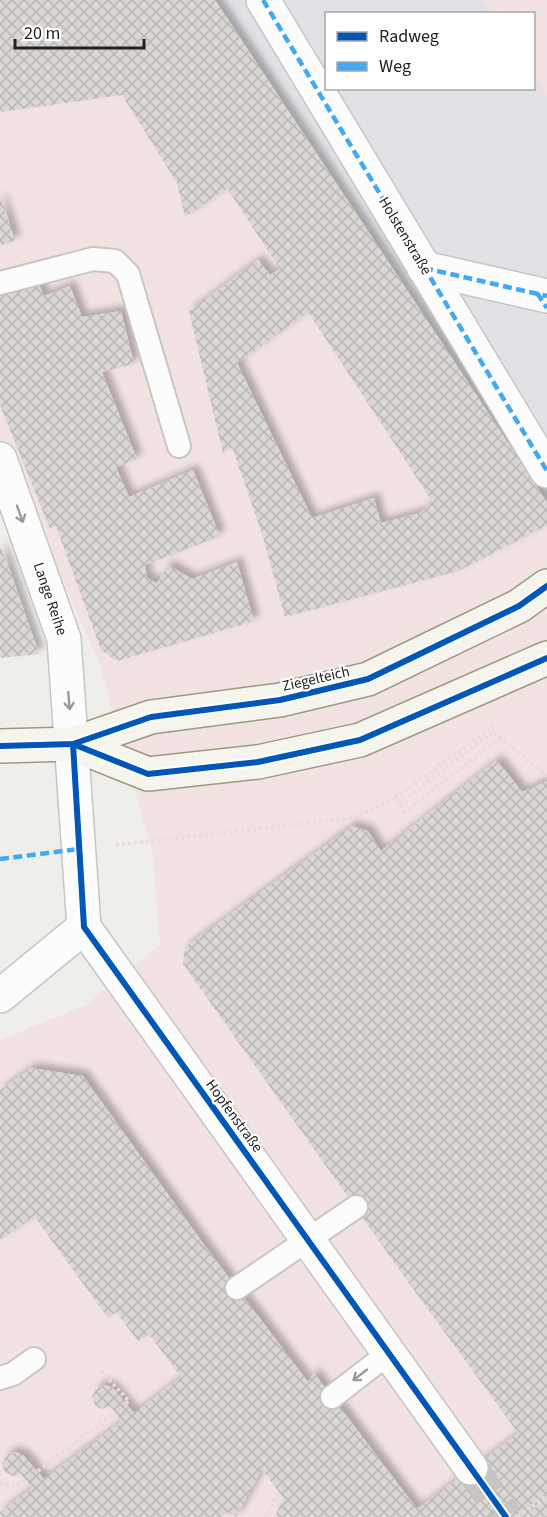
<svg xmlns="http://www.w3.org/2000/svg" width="547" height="1517" viewBox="0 0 547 1517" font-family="'Source Sans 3',sans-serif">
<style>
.commercial{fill:#f2e2e2;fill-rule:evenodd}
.plaza{fill:#e2e1e5}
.building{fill:url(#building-cross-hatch);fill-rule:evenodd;filter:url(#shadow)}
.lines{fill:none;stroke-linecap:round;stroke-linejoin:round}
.minor-tunnel{stroke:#c7c5c3;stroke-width:33;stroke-dasharray:33 16;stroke-linecap:butt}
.service-casing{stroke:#c7c6c5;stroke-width:26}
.pedestrian-casing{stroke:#c7c6c5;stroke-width:36}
.minor-casing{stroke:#c7c6c5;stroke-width:36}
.secondary-casing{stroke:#9c9a81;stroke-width:36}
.path{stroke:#eddbdc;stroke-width:4;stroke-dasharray:3 3;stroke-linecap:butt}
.service{stroke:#fdfcfc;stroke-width:22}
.pedestrian{stroke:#fdfcfc;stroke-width:33}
.minor{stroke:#fdfcfc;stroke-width:33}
.secondary{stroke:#f5f4ed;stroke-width:33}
.quiet{stroke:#3fa9f5;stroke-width:4.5;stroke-dasharray:9 4.5;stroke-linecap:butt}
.cycleway-casing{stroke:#fff;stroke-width:10}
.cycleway{stroke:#0057b8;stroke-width:6}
.oneway{stroke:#9a9a9a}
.labels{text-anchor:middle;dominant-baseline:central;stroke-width:4.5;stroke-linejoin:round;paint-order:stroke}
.street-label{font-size:15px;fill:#222;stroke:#fff}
</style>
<defs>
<pattern id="building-cross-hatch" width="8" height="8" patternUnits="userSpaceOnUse" patternTransform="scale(1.5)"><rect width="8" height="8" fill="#d9d6d3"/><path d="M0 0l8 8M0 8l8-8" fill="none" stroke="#bab7b5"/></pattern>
<filter id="shadow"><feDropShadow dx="5.5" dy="-5.5" stdDeviation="3" flood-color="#0004"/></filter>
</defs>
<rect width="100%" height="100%" fill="#f0eeeb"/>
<path class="commercial" d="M0 0H547V1517H0V1040L86 1005 160 945 153 855 99 661 0 448ZM326 14H534V88H326Z"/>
<path class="plaza" d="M215 0H483L492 13 326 14V88H534V76L542 88 547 96V502Z"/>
<g class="building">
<path d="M0 0H215L547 502V525L458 571 285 617 262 534 232 447 223 453 189 311 258 260 270 275 280 269 227 188 185 217 177 183 122 95 0 112ZM308 312 432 501 420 513 381 523 374 498 312 518 237 363Z"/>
<path d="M0 195 15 240 0 246Z"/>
<path d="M37 280 44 296 70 286 82 317 121 311 134 364 102 372 137 459 116 467 129 497 193 470 220 536 145 565 147 578 157 583 168 565 192 579 237 562 254 621 117 661 101 650 56 526 50 529 0 405V295Z"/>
<path d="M0 545 9 568 39 654 0 658Z"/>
<path d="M497 760 522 792 547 781V1517H274L284 1499 262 1469 236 1517 227 1512 221 1517H0V1512L32 1488 20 1473 18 1476H13L5 1472 2 1463 8 1454 15 1452 23 1455 44 1479 122 1421 110 1406 101 1409 95 1405 92 1396 98 1387 105 1385 113 1388 134 1413 181 1377 149 1334 138 1341 116 1312 108 1318 34 1216 0 1240V1090L31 1068 83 1076 205 1246 308 1382 314 1373 417 1509 518 1433 408 1282 183 964 185 947 352 826 368 831 381 851Z"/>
</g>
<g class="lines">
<path class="minor-tunnel" d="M471 1468 506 1517"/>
<g class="service-casing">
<g id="service">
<path d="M0 283 93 259 115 261 128 274 179 446"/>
<path d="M237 1288 356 1207"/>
<path d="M0 1378 13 1374 34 1359"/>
<path d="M332 1397 389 1353"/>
</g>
</g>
<g class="pedestrian-casing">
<g id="pedestrian">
<path d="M263 0 547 471"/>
<path d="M424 268 547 296"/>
</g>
</g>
<g class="minor-casing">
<g id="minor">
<path d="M0 459 64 639 84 927 471 1468"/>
<path d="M0 996 84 927"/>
</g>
</g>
<g class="secondary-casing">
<g id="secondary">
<path d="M73 744 148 774 258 762 360 740 547 658"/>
<path d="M0 746 73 744 151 717 280 700 368 679 519 606 547 586"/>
</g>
</g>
<g class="path">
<path d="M395 798 494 726"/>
<path d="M399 804 493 732 546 775"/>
<path d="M116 845 352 818 395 798 405 812 501 737"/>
<path d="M101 1371 129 1401 126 1403"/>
<path d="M38 1471 115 1412"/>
<path d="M0 1483 16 1487 26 1480"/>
<path d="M265 1517 279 1492"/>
<path d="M518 1517 547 1495"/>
</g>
<use href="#service" class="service"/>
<use href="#pedestrian" class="pedestrian"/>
<use href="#minor" class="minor"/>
<use href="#secondary" class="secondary"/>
<g class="quiet">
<path d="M263 0 547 471"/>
<path d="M424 268 547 296"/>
<path d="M537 293 547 308"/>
<path d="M0 859 79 849"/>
</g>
<g class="cycleway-casing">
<g id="cycleway">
<path d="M73 744 84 927 506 1517"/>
<path d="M73 744 148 774 258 762 360 740 547 658"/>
<path d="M0 746 73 744 151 717 280 700 368 679 519 606 547 586"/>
</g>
</g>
<use href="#cycleway" class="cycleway"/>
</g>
<defs><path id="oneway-shaft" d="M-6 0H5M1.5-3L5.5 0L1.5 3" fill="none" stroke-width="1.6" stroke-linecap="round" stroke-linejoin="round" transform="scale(1.5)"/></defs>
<g class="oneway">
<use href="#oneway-shaft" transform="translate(20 514) rotate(70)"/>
<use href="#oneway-shaft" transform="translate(69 701) rotate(85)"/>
<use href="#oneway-shaft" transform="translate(360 1375) rotate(142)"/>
</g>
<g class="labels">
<g class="street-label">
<text transform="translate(405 236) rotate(59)">Holstenstraße</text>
<text transform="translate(50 599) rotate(71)">Lange Reihe</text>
<text transform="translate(316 679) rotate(-13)">Ziegelteich</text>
<text transform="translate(234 1116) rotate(54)">Hopfenstraße</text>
</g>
</g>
<rect x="325" y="12" width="210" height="78" fill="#ffffff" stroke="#a7a7a7" stroke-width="1.5"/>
<rect x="337" y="32" width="30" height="9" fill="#0057b8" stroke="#a7a7a7" stroke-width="1.5"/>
<text x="379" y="42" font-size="18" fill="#222222">Radweg</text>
<rect x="337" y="62" width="30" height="9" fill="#3fa9f5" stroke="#a7a7a7" stroke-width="1.5"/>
<text x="379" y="72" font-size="18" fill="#222222">Weg</text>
<path d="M15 39v9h129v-9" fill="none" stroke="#222222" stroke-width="3"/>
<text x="24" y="39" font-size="18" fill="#222222" stroke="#ffffff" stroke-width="4.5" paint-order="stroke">20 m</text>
</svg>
